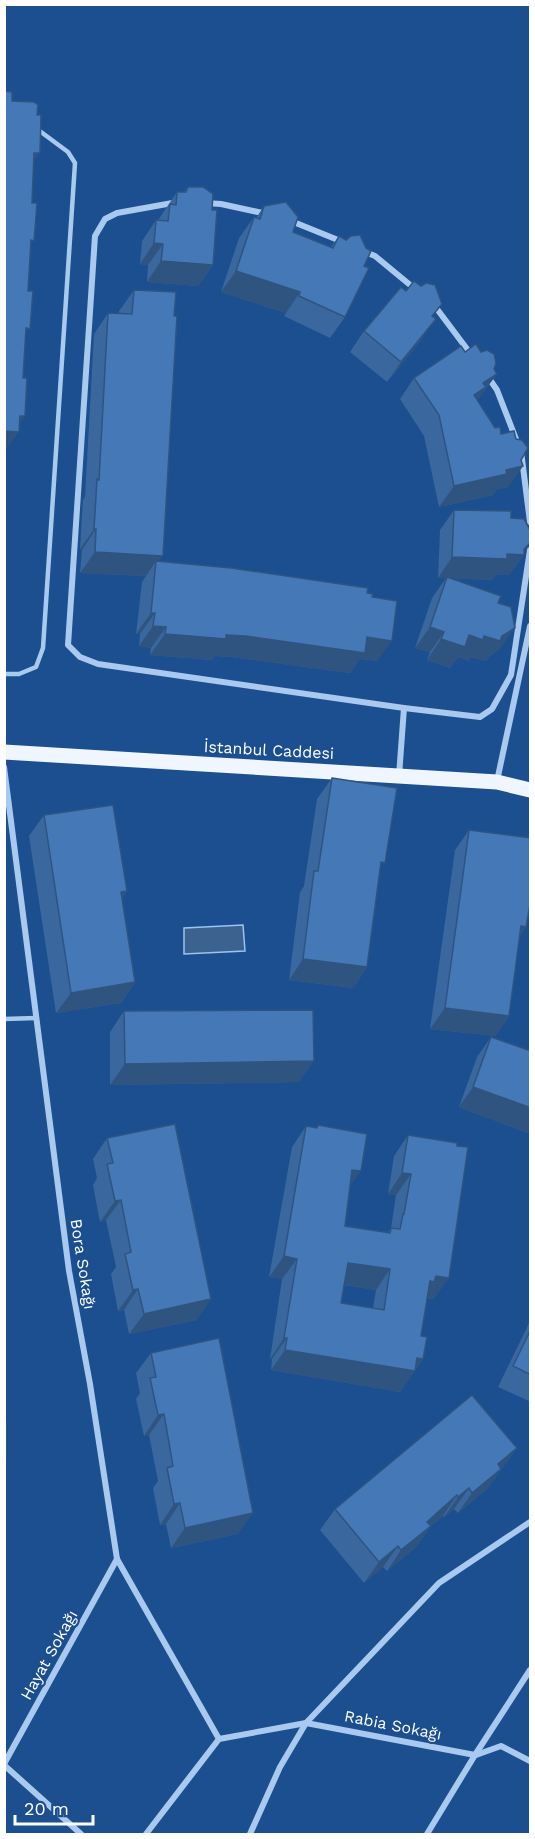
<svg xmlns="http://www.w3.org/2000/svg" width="535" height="1839" viewBox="0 0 535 1839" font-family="'Work Sans',sans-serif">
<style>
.water{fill:#3c6290;stroke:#9cc4f0;stroke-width:1.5}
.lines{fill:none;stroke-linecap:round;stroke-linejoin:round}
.service{stroke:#a9c9ee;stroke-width:4.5}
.minor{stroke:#a9c9ee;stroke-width:6}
.primary{stroke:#f0f6ff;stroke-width:15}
.wall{fill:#3a679d;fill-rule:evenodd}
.shaded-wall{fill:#305480}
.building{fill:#4478b7;stroke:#305480;stroke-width:1.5;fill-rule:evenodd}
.labels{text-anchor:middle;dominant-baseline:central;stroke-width:4.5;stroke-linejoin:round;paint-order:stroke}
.street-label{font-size:16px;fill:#fff;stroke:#1b4f8f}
</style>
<rect width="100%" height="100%" fill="#1b4f8f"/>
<path class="water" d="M243 925 245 951 184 954V928Z"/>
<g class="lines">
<g class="service">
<path d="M4 674H19L36 667 43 648 75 163 68 152 37 129"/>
<path d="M4 1019 36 1018"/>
</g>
<g class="minor">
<path d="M178 202 117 213 105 219 95 236 68 645 80 657 98 664 404 708 480 717 492 709 511 675 530 550"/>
<path d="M206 203 221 204 267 214"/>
<path d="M291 221 343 242"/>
<path d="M363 251 375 256 415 289"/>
<path d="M434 305 473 357"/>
<path d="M488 377 497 390 516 439"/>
<path d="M521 451 530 522"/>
<path d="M4 767 69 1271 90 1384 117 1559 219 1739"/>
<path d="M399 776 404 708"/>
<path d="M497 781 530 626"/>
<path d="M476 1755 501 1746 530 1761"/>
<path d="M4 1764 117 1559"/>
<path d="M4 1765 81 1834"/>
<path d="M146 1834 219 1739 306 1723 475 1755"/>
<path d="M250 1834 280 1767 306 1723 439 1583 530 1522"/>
<path d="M427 1834 475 1755 530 1670"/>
</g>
<path class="primary" d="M4 752 497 782 530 790"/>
</g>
<g class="wall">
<path d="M188 187 212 210 213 265 198 286 147 282 148 265 140 264 142 241 156 220H158L177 192H184Z"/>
<path d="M264 206 293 232 331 247 339 236 364 266 345 317 330 338 284 316 286 313 221 292 239 238 254 217 256 218Z"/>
<path d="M134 290 159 561 367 593 372 597 377 661 360 659 350 673 232 657 214 656 212 660 150 655 151 648 139 646 140 634H136L142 582 146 576 80 573 82 550 80 549 83 500 85 497 94 334 108 313 119 314V311Z"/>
<path d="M433 317 421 340 387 382 350 352 364 331Z"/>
<path d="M465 352 494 369 497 374 482 394 477 400 495 428 501 434 521 460 523 466 508 487 497 489 493 495 439 507 424 436 400 399 414 378Z"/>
<path d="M454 510 511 518 531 532V543L524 552V555L509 575H496L492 580 449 578 498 603 500 649 491 655 486 661 471 657 468 661 458 657 450 668 427 660 430 652 415 648 432 598 446 578H438L440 530Z"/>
<path d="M332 778 380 870 367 967 353 988 289 980 300 892 304 886 317 799Z"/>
<path d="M44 815 127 891 122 898 135 982 121 1003 56 1013 29 836Z"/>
<path d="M469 830 526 927 520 936 509 1016 495 1036 430 1029 455 850Z"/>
<path d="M124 1011 299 1082 110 1085V1032Z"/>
<path d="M491 1037 531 1051V1134L459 1107 477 1057Z"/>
<path d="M318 1125 350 1186 345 1226 388 1232 391 1228 396 1195 388 1194 394 1156 408 1135 434 1299 427 1298 421 1336 423 1359 400 1392 271 1370 272 1359H270L282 1279 269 1277 292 1147 306 1126 316 1128ZM344 1285 376 1290 373 1308 341 1303Z"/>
<path d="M107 1138 197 1320 129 1334 124 1310 118 1311 111 1274 116 1267 106 1220 100 1222 93 1185 97 1178 93 1159Z"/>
<path d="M531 1319V1402L498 1387Z"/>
<path d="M151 1353 238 1534 171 1548 166 1524 160 1525 153 1488 158 1481 149 1435 144 1436 136 1399 140 1393 136 1373Z"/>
<path d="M517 1448 487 1489 458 1513 454 1509 444 1517 443 1516 431 1526 416 1547 387 1571 383 1567 364 1583 320 1530 335 1509Z"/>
</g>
<g class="shaded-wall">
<path d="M34 153H40L25 174Z"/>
<path d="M154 243 163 244 148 265 140 264Z"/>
<path d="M161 261 213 265 198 286 147 282Z"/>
<path d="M236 271 300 292 286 313 221 292Z"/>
<path d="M436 319 421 340 387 382 401 362Z"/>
<path d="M497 374 471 408 459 416 483 383Z"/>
<path d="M20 416H25L15 431 19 432 4 452V431Z"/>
<path d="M523 466 508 487 497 489 493 495 439 507 454 486 506 470Z"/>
<path d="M94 529H96L82 550 80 549Z"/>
<path d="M531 542 522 555H524L509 575H496L492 580 438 578 452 557 507 554 524 549Z"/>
<path d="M95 552 163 556 156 566V561L146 576 80 573Z"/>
<path d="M151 613H155L140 634H136Z"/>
<path d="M153 626 166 627 151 648 139 646Z"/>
<path d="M430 627 444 632 430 652 415 648Z"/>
<path d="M515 628 500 649 491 655 486 661 471 657 468 661 458 657 450 668 427 660 441 639 469 635 502 636Z"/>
<path d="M165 634 367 637 392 641 377 661 360 659 350 673 232 657 214 656 212 660 150 655Z"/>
<path d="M127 891 112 912 121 892Z"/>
<path d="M521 926 526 927 512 947Z"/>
<path d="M303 959 367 967 353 988 289 980Z"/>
<path d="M135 982 121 1003 56 1013 71 993Z"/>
<path d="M445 1008 509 1016 495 1036 430 1029Z"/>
<path d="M314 1061 299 1082 110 1085 125 1064Z"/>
<path d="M473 1087 531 1108V1134L459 1107Z"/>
<path d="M352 1170 361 1171 346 1192Z"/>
<path d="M402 1173 411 1174 396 1195 388 1194Z"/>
<path d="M121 1200 106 1220 100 1222 115 1201Z"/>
<path d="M284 1256 297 1259 282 1279 269 1277Z"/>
<path d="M348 1263 390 1269 376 1290 334 1283Z"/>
<path d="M436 1276 449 1278 434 1299 424 1297 430 1281Z"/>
<path d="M138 1289 124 1310 118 1311 133 1290Z"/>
<path d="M211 1299 197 1320 129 1334 144 1314Z"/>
<path d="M284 1338H287L272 1359H270Z"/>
<path d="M285 1350 417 1358 423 1359 400 1392 271 1370Z"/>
<path d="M164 1414 149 1435 144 1436 158 1415Z"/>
<path d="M517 1448 487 1489 458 1513 472 1493 498 1464Z"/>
<path d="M469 1488 454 1509 444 1517 458 1497Z"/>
<path d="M457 1495 443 1516 430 1527 431 1526 416 1547 387 1571 401 1550 427 1522Z"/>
<path d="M180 1503 166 1524 160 1525 174 1504Z"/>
<path d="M253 1513 238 1534 171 1548 185 1528Z"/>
<path d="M398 1546 383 1567 364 1583 379 1562Z"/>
</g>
<g class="building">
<path d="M4 91 12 92V101L34 102 38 105 37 115H41L40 153H34L32 203H37L34 241 31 240 28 291H33L30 329 26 328 23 378H27L25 416H20L19 432 4 431Z"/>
<path d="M188 187H203L213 194 212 210H217L213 265 161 261 163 244 154 243 156 220 168 221 170 204 176 205 177 192H186Z"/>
<path d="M286 202 298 217 293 232 333 248 339 236 346 240 351 236 360 235 366 248 371 251 364 266 369 268 345 317 299 296 300 292 236 271 254 217 260 219 264 206Z"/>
<path d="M414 281 421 286 426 283 435 285 442 304 432 316 436 319 401 362 364 331 401 287 406 291Z"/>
<path d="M134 290 176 292 174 316H177L163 556 95 552 96 529H94L97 479 99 480 108 313 132 314Z"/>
<path d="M476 344 481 352 487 350 494 354 496 363 494 369 497 374 483 383 486 387 474 395 495 428 500 427 501 434 514 431 516 439 522 440 528 448 521 460 523 466 506 470 507 474 454 486 439 415 414 378 461 346 465 352Z"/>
<path d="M454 510 511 511V518L524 519 531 532V542L524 549V555L507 554V559L452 557Z"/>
<path d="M156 561 231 568 368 588 367 593 373 594 372 597 397 601 392 641 367 637 365 653 246 636 226 635V639L165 634 166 627 153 626 155 613H151Z"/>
<path d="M447 577 501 596 498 603 511 607 515 628 502 636 500 641 484 636 483 640 469 635 465 647 441 639 444 632 430 627Z"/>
<path d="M332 778 397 788 385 863 381 862 367 967 303 959 314 871H318Z"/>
<path d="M113 805 127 891 121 892 135 982 71 993 44 815Z"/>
<path d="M469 830 531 838V899L526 927 521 926 509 1016 445 1008Z"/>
<path d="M313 1010 314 1061 125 1064 124 1011Z"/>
<path d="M491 1037 531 1051V1108L473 1087Z"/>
<path d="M175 1124 211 1299 144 1314 138 1289 133 1290 125 1254 131 1252 121 1200 115 1201 107 1164 113 1163 107 1138Z"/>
<path d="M318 1125 367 1134 361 1171 352 1170 345 1226 390 1233 391 1228 400 1229 403 1214H404L411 1174 402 1173 408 1135 457 1143V1146L468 1147 449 1278 436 1276 434 1282 430 1281 421 1336 427 1337 423 1359 417 1358 415 1371 285 1350 287 1338H284L297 1259 284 1256 306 1126 317 1128ZM348 1263 390 1269 384 1310 341 1303Z"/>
<path d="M531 1329V1375L513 1366Z"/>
<path d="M219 1338 253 1513 185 1528 180 1503 174 1504 167 1468 173 1466 164 1414 158 1415 150 1378 156 1377 151 1353Z"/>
<path d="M472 1395 517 1448 498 1464 501 1469 472 1493 469 1488 458 1497 457 1495 427 1522 431 1526 401 1550 398 1546 379 1562 335 1509Z"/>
<path d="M4 1420 6 1421V1461H4Z"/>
</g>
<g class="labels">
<g class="street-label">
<text transform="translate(269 750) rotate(3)">İstanbul Caddesi</text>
<text transform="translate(83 1264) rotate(81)">Bora Sokağı</text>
<text transform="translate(49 1655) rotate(-61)">Hayat Sokağı</text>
<text transform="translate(393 1725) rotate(11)">Rabia Sokağı</text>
</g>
</g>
<rect width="535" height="1839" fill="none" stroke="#ffffff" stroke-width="12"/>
<path d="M15 1815v9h78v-9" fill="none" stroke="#ffffff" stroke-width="3"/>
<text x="24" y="1815" font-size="18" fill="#ffffff" stroke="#1b4f8f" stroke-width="4.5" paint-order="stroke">20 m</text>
</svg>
